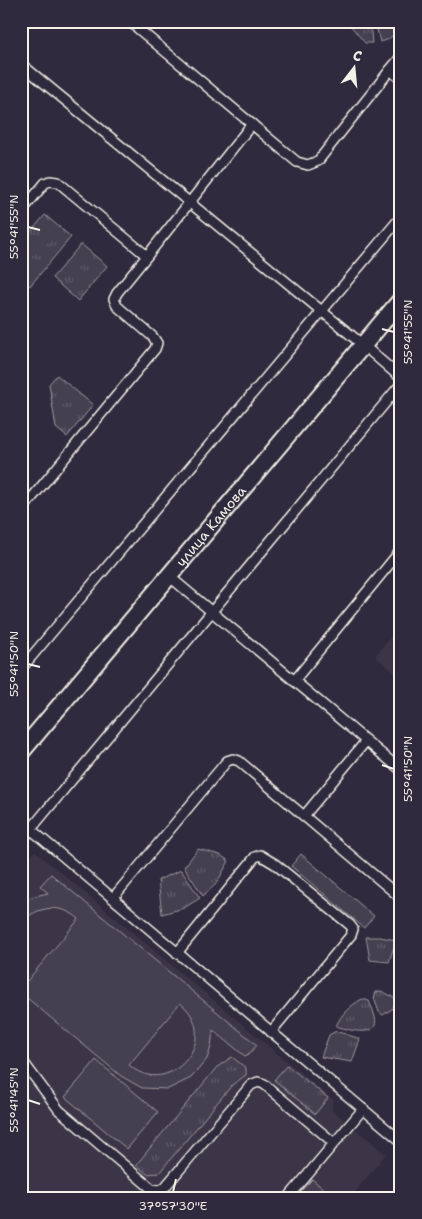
<svg xmlns="http://www.w3.org/2000/svg" width="422" height="1219" viewBox="0 0 422 1219" font-family="'Shantell Sans',sans-serif">
<style>
.built{fill:#3b3647}
.green{fill:#454050;stroke:#9c989c;fill-rule:evenodd}
.park{fill:url(#park-tufts);stroke:#9c989c}
.lines{fill:none;stroke-linecap:round;stroke-linejoin:round}
.service-casing{stroke:#f4f1e8;stroke-width:12}
.minor-casing{stroke:#f4f1e8;stroke-width:20}
.service{stroke:#2f2a3d;stroke-width:9}
.minor{stroke:#2f2a3d;stroke-width:16}
.ticks{fill:none;stroke:#f4f1e8;stroke-width:2}
.labels{text-anchor:middle;dominant-baseline:central;stroke-width:4.5;stroke-linejoin:round;paint-order:stroke}
.street-label{font-size:14px;fill:#f4f1e8;stroke:#2f2a3d}
.neatline{fill:none;stroke:#f4f1e8;stroke-width:2}
.ticks-label{font-size:12px;text-anchor:middle;fill:#f4f1e8}
</style>
<defs>
<pattern id="park-tufts" width="24" height="20" patternUnits="userSpaceOnUse" patternTransform="scale(1.25)"><rect width="24" height="20" fill="#454050"/><path d="M3 7l-1-3M5 7V3M7 7l1-3M15 17l-1-3M17 17v-4M19 17l1-3" fill="none" stroke="#605c69"/></pattern>
</defs>
<rect width="100%" height="100%" fill="#2f2a3d"/>
<filter id="ink" filterUnits="userSpaceOnUse"><feTurbulence type="fractalNoise" baseFrequency=".02" numOctaves="2"/><feDisplacementMap in="SourceGraphic" scale="10" xChannelSelector="R" yChannelSelector="G"/><feConvolveMatrix kernelMatrix="1 2 1 2 8 2 1 2 1" color-interpolation-filters="sRGB"/></filter>
<g filter="url(#ink)">
<g class="built">
<path d="M401 625V678L375 656Z"/>
<path d="M35 851 333 1100 332 1110 386 1154 350 1198H21V867Z"/>
</g>
<g class="green">
<path d="M51 874 257 1045 246 1057 213 1030 211 1047 207 1059 191 1078 168 1089 142 1088 121 1076 21 993V975L27 981 79 919C61 903 38 906 21 922V903L31 897 48 893 40 886ZM180 1003C224 1037 169 1101 129 1065Z"/>
<path d="M96 1060 158 1112 127 1149 65 1097Z"/>
</g>
<g class="park">
<path d="M339 21H370L372 43H365L350 25Z"/>
<path d="M375 21H401V29L387 40 380 42Z"/>
<path d="M45 215 71 237 30 286 24 280 21 243Z"/>
<path d="M81 244 107 266 78 301 52 278Z"/>
<path d="M57 375 93 405 67 437 56 428 49 384Z"/>
<path d="M198 849 220 855 229 861 216 884 203 896 184 867Z"/>
<path d="M301 854 374 916 364 928 291 866Z"/>
<path d="M181 870 200 898 184 908 162 914 158 880Z"/>
<path d="M366 937H380L396 940 389 962 370 960Z"/>
<path d="M381 991 400 1000 398 1005 383 1015 379 1012 374 998 376 992Z"/>
<path d="M362 999 369 1001C371 1006 374 1012 375 1017 381 1040 345 1029 336 1026 341 1014 351 1005 362 999Z"/>
<path d="M336 1031 360 1039 352 1062 321 1057 329 1035Z"/>
<path d="M232 1057 246 1068V1075L232 1085 159 1173 147 1174 136 1165 217 1067Z"/>
<path d="M287 1065 328 1098 315 1114 274 1080Z"/>
<path d="M312 1179 334 1198H296Z"/>
</g>
<g class="lines">
<g class="service-casing">
<g id="service">
<path d="M129 21 297 162 308 165 318 161 390 70"/>
<path d="M401 57 390 70 401 79"/>
<path d="M21 64 363 345 401 378"/>
<path d="M21 212 45 183 50 181 58 182 147 256 252 124"/>
<path d="M21 511 155 349 157 343 153 337 117 306 114 299 117 293 147 256"/>
<path d="M169 576 401 770"/>
<path d="M21 669 401 217"/>
<path d="M294 681 401 550"/>
<path d="M304 816 366 741"/>
<path d="M21 821 401 1141"/>
<path d="M21 841 401 384"/>
<path d="M113 898 227 761 233 759 239 761 401 898"/>
<path d="M177 953 255 857 260 855 275 864 350 925 353 929 351 935 271 1032"/>
<path d="M21 1059 59 1110 152 1189 160 1190 165 1187 251 1085 258 1082 264 1084 334 1143"/>
<path d="M288 1198 363 1109"/>
</g>
</g>
<g class="minor-casing">
<g id="minor">
<path id="s1" d="M21 752 401 300"/>
</g>
</g>
<use href="#service" class="service"/>
<use href="#minor" class="minor"/>
</g>
</g>
<path class="ticks" d="M28 227 40 230M382 329 394 332M28 664 40 667M382 765 394 769M28 1100 40 1104M173 1192 176 1179"/>
<g class="labels">
<g class="street-label">
<text stroke="none"><textPath href="#s1" startOffset="295">улица Камова</textPath></text>
</g>
</g>
<rect width="422" height="1219" fill="none" stroke="#2f2a3d" stroke-width="55"/>
<g transform="translate(354 68) rotate(16)" stroke="#2f2a3d" stroke-width="4" paint-order="stroke">
<path d="M0-4L9 19L0 12L-9 19Z" fill="#f4f1e8"/>
<text y="-8" font-size="14" font-weight="bold" text-anchor="middle" fill="#f4f1e8">С</text>
</g>
<rect x="28" y="28" width="366" height="1164" class="neatline"/>
<g class="ticks-label">
<text transform="translate(14 227) rotate(-90)" y="4">55°41'55"N</text>
<text transform="translate(408 332) rotate(-90)" y="4">55°41'55"N</text>
<text transform="translate(14 664) rotate(-90)" y="4">55°41'50"N</text>
<text transform="translate(408 769) rotate(-90)" y="4">55°41'50"N</text>
<text transform="translate(14 1100) rotate(-90)" y="4">55°41'45"N</text>
<text x="173" y="1210">37°57'30"E</text>
</g>
</svg>
